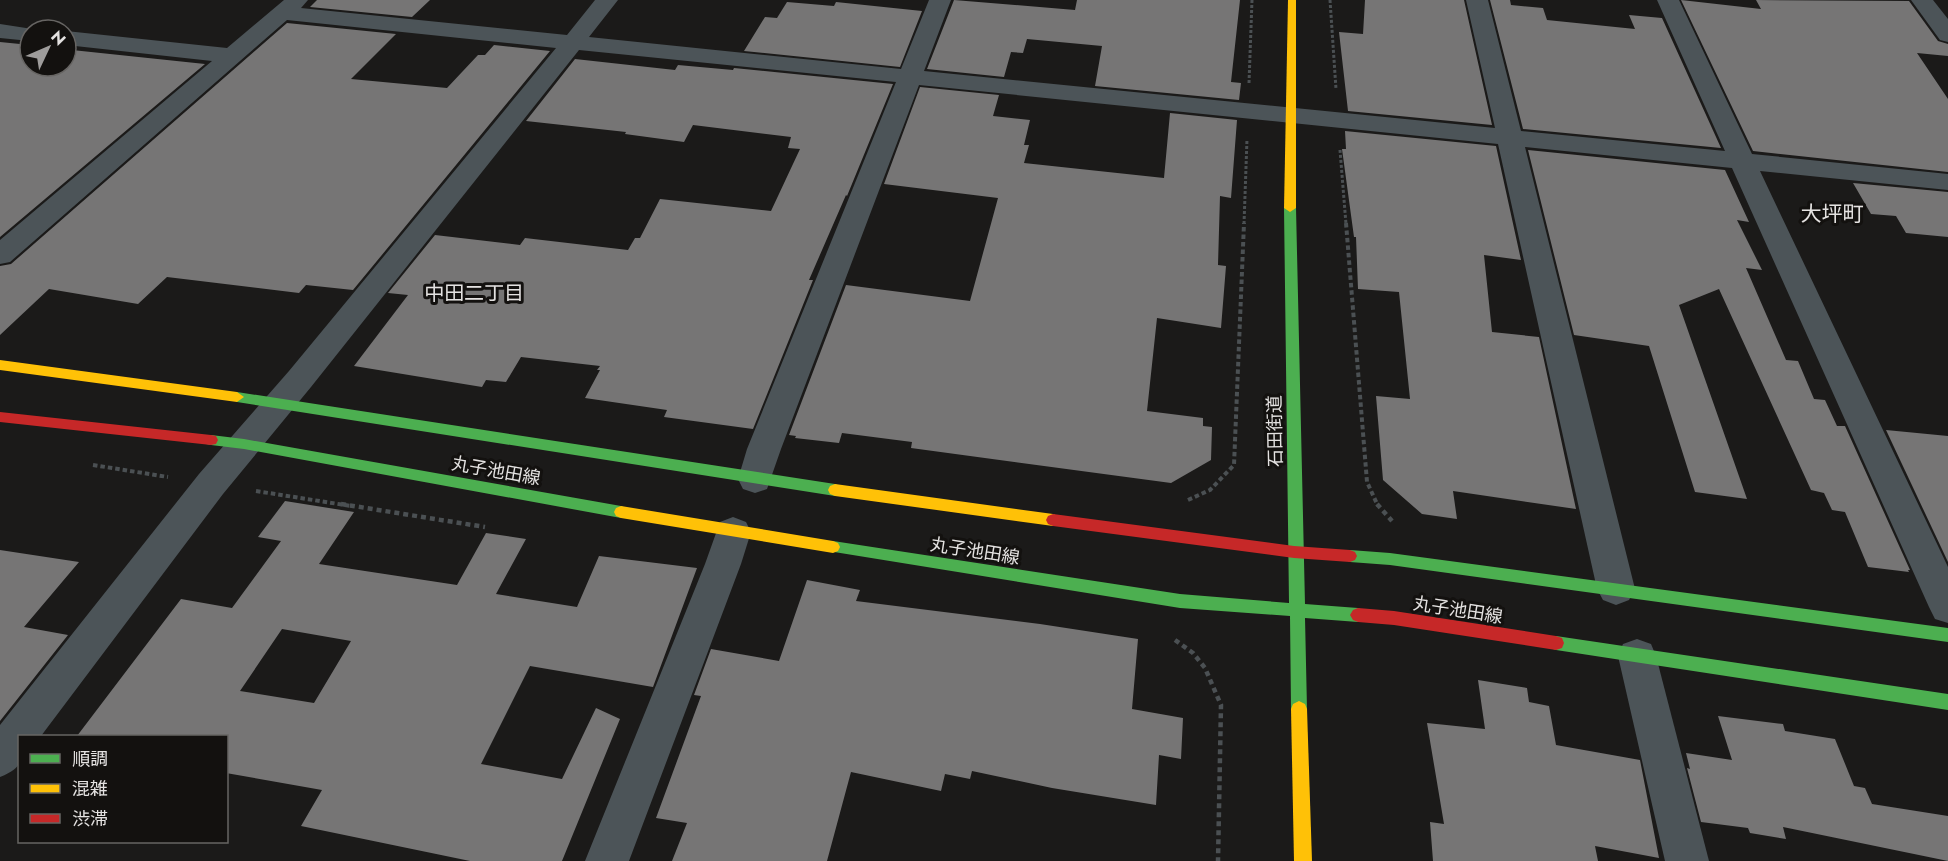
<svg xmlns="http://www.w3.org/2000/svg" width="1948" height="861" viewBox="0 0 1948 861" font-family="Jost,'Noto Sans JP',sans-serif">
<style>
.building{fill:#767575;fill-rule:evenodd}
.lines{fill:none;stroke-linecap:round;stroke-linejoin:round}
.path-far2{stroke:#4b5053;stroke-width:3;stroke-dasharray:3 2;stroke-linecap:butt}
.path-far1{stroke:#4b5053;stroke-width:4;stroke-dasharray:4.5 3;stroke-linecap:butt}
.path{stroke:#4b5053;stroke-width:4.5;stroke-dasharray:5 4;stroke-linecap:butt}
.street{fill:#4c5458;fill-rule:evenodd}
.fast{fill:#4caf50;fill-rule:evenodd}
.slow{fill:#ffc107;fill-rule:evenodd}
.jam{fill:#c62828;fill-rule:evenodd}
.labels{text-anchor:middle;dominant-baseline:central;stroke-width:6;stroke-linejoin:round;paint-order:stroke}
.street-label{font-size:18px;fill:#e4e2e1;stroke:#13110f}
.neighbourhood-label{font-size:20px;fill:#e4e2e1;stroke:#13110f}
.quarter-label{font-size:21px;fill:#e4e2e1;stroke:#13110f}
</style>
<rect width="100%" height="100%" fill="#1b1a19"/>
<g class="building">
<path d="M317 0H430L412 17 310 7Z"/>
<path d="M954 0 1075 10 1077 0H1240L1231 82 1241 83 1239 100 1095 86 1102 46 1027 39 1023 53 1011 52 1004 77 927 69Z"/>
<path d="M1365 0H1464L1492 125 1348 111 1339 32 1363 34Z"/>
<path d="M1490 0H1510L1511 5 1543 8 1547 20 1635 29 1629 15 1662 18 1721 148 1523 129Z"/>
<path d="M1681 0 1761 9 1756 0 1909 1 1938 41 1948 44V56L1917 53 1948 99V172L1753 151Z"/>
<path d="M787 2 834 6 836 2 922 11 900 67 744 51 765 17 777 18Z"/>
<path d="M287 23 396 34 351 79 447 88 478 55H485L494 45 550 51 353 290 306 285 299 293 167 277 138 304 49 289 0 335V266L11 264Z"/>
<path d="M0 42 30 45V66H66V50H72L205 64 0 237Z"/>
<path d="M575 59 675 70 678 65 733 70 734 68 893 84 847 196 846 195 809 280H813L753 429 664 417 667 410 585 398 600 370H597L600 366 521 357 506 382 486 380 482 387 354 366 408 295 388 293 435 235 520 245 525 238 628 250 635 238H640L660 199 771 211 800 149 788 148 791 137 693 125 684 142 625 134 626 132 526 121Z"/>
<path d="M920 87 999 95 993 116 1030 120 1024 145H1029L1024 163 1164 178 1170 113 1237 120 1231 198 1220 196 1218 265 1226 266 1221 328 1157 318 1147 411 1203 418V426L1212 427 1211 460 1171 483 911 448 912 442 842 433 839 443 795 438 796 436 789 435 846 285 970 301 998 198 884 184Z"/>
<path d="M1345 131 1496 146 1521 260 1484 255 1492 332 1539 337 1576 509 1453 491 1457 519 1422 514 1383 480 1376 396 1410 399 1399 292 1358 289 1356 237H1354L1342 149H1346Z"/>
<path d="M1528 150 1725 170 1749 222 1737 220 1762 270 1746 268 1786 360 1798 361 1814 399 1825 400 1837 426H1845L1910 570H1908L1909 572 1868 567 1845 512 1832 510 1824 493 1811 490 1719 289 1679 305 1747 499 1695 492 1649 346 1574 335Z"/>
<path d="M1853 183 1948 192V237L1906 233 1896 216 1871 214Z"/>
<path d="M1886 430 1948 436V562Z"/>
<path d="M285 501 354 512 319 564 457 585 486 533 526 539 496 594 577 607 599 556 697 568 653 687 530 666 481 764 562 779 596 708 620 719 562 861H470L301 826 322 790 226 773V736H77L181 599 232 608 281 541 258 537ZM282 629 351 641 314 703 240 691Z"/>
<path d="M0 550 79 562 24 627 68 635 0 721Z"/>
<path d="M807 580 860 590 856 601 1040 624 1138 639 1132 709 1183 718 1181 759 1159 755 1156 805 1052 788 972 771 970 779 945 774 941 791 851 772 827 861H672L687 823 656 818 701 696 694 695 711 649 779 661Z"/>
<path d="M1478 680 1527 688 1529 702 1549 706 1556 745 1640 760 1659 858 1595 846 1598 861H1433L1430 822 1444 824 1427 723 1485 729Z"/>
<path d="M1718 716 1783 724 1785 731 1835 739 1854 786 1865 788 1872 804 1948 816V861L1783 827 1786 839 1750 833 1748 828 1701 822 1687 768 1690 769 1686 753 1732 760Z"/>
</g>
<g class="lines">
<g class="path-far2">
<path d="M1330 0 1336 89"/>
<path d="M1249 83 1252 0"/>
<path d="M1340 150 1346 224"/>
<path d="M1244 224 1247 139"/>
</g>
<g class="path-far1">
<path d="M1346 223 1367 482 1378 506"/>
<path d="M93 465 168 477"/>
<path d="M256 491 351 506"/>
<path d="M1188 500 1210 490 1234 465 1244 223"/>
</g>
<g class="path">
<path d="M341 504 485 527"/>
<path d="M1377 504 1392 521"/>
<path d="M1175 640 1193 653 1205 668 1221 705 1218 861"/>
</g>
<g class="street">
<path d="M284 0H308L301 8 567 35 595 0H618L589 37 901 69 929 0H951L924 71 1495 128 1466 0H1488L1521 131 1725 151 1657 0H1679L1752 154 1948 174V190L1760 171 1948 567V623L1935 619 1929 607 1732 168 1525 147 1635 589 1629 600 1616 605 1603 600 1597 589 1498 144 919 85 781 449 767 489 755 493 743 489 738 479 747 449 896 82 579 50 311 387 223 494 41 736H20C20 761 25 767 0 777V725L199 474 289 371 556 48 287 20 10 262 0 264V240L212 61 66 45V31L227 48Z"/>
<path d="M1911 0H1933L1948 19V42L1940 40Z"/>
<path d="M0 24 39 30H30V41L0 38Z"/>
<path d="M733 517 746 522 751 532 741 564 629 861H585L705 564 720 522Z"/>
<path d="M1637 639 1651 644 1656 656 1709 861H1665L1618 656 1623 644Z"/>
</g>
<g class="fast">
<path d="M1290 204 1296 208 1305 604 1358 608 1363 610 1366 615 1363 620 1358 622 1305 618 1307 709 1305 714 1299 717 1293 714 1291 709 1290 616 1180 608 828 551 826 547 828 543 833 541 1180 594 1289 603 1284 208Z"/>
<path d="M237 392 835 484 840 486 842 490 840 494 835 496 237 402 230 397Z"/>
<path d="M211 435 244 439 621 506 626 508 628 512 626 516 621 518 244 449 211 445 206 444 204 440 206 436Z"/>
<path d="M1350 550 1390 553 1948 628V642L1390 565 1350 562 1345 560 1343 556 1345 552Z"/>
<path d="M1556 636 1948 694V710L1556 650 1550 648 1548 643 1550 638Z"/>
</g>
<g class="slow">
<path d="M1288 0H1296V208L1290 212 1284 208Z"/>
<path d="M0 360 237 392 244 397 237 402 0 370Z"/>
<path d="M835 484 1053 514 1058 516 1060 520 1058 524 1053 526 835 496 830 494 828 490 830 486Z"/>
<path d="M621 506 833 541 838 543 840 547 838 551 833 553 621 518 616 516 614 512 616 508Z"/>
<path d="M1299 701 1305 704 1307 709 1312 861H1294L1291 709 1293 704Z"/>
</g>
<g class="jam">
<path d="M0 412 211 435 216 436 218 440 216 444 211 445 0 422Z"/>
<path d="M1053 514 1294 546 1350 550 1355 552 1357 556 1355 560 1350 562 1294 558 1053 526 1048 524 1046 520 1048 516Z"/>
<path d="M1358 608 1394 611 1556 636 1562 638 1564 643 1562 648 1556 650 1394 625 1358 622 1353 620 1350 615 1353 610Z"/>
</g>
</g>
<g class="labels">
<g class="street-label">
<text transform="translate(1275 431) rotate(-91)">石田街道</text>
<text transform="translate(496 471) rotate(10)">丸子池田線</text>
<text transform="translate(975 551) rotate(9)">丸子池田線</text>
<text transform="translate(1458 610) rotate(9)">丸子池田線</text>
</g>
<g class="neighbourhood-label">
<text x="474" y="293">中田二丁目</text>
</g>
<g class="quarter-label">
<text x="1832" y="214">大坪町</text>
</g>
</g>
<rect x="18" y="735" width="210" height="108" fill="#13110f" stroke="#676563" stroke-width="1.5"/>
<rect x="30" y="754" width="30" height="9" fill="#4caf50" stroke="#676563" stroke-width="1.5"/>
<text x="72" y="765" font-size="18" fill="#e4e2e1">順調</text>
<rect x="30" y="784" width="30" height="9" fill="#ffc107" stroke="#676563" stroke-width="1.5"/>
<text x="72" y="795" font-size="18" fill="#e4e2e1">混雑</text>
<rect x="30" y="814" width="30" height="9" fill="#c62828" stroke="#676563" stroke-width="1.5"/>
<text x="72" y="825" font-size="18" fill="#e4e2e1">渋滞</text>
<g transform="translate(48 48) rotate(46)"><circle r="28" fill="#13110f" stroke="#676563" stroke-width="1.5"/>
<path d="M0-4.5L10 22L0 15L-10 22Z" fill="#9e9c9b"/>
<text y="-9" font-size="16" font-weight="bold" text-anchor="middle" fill="#e4e2e1">N</text>
</g>
</svg>
